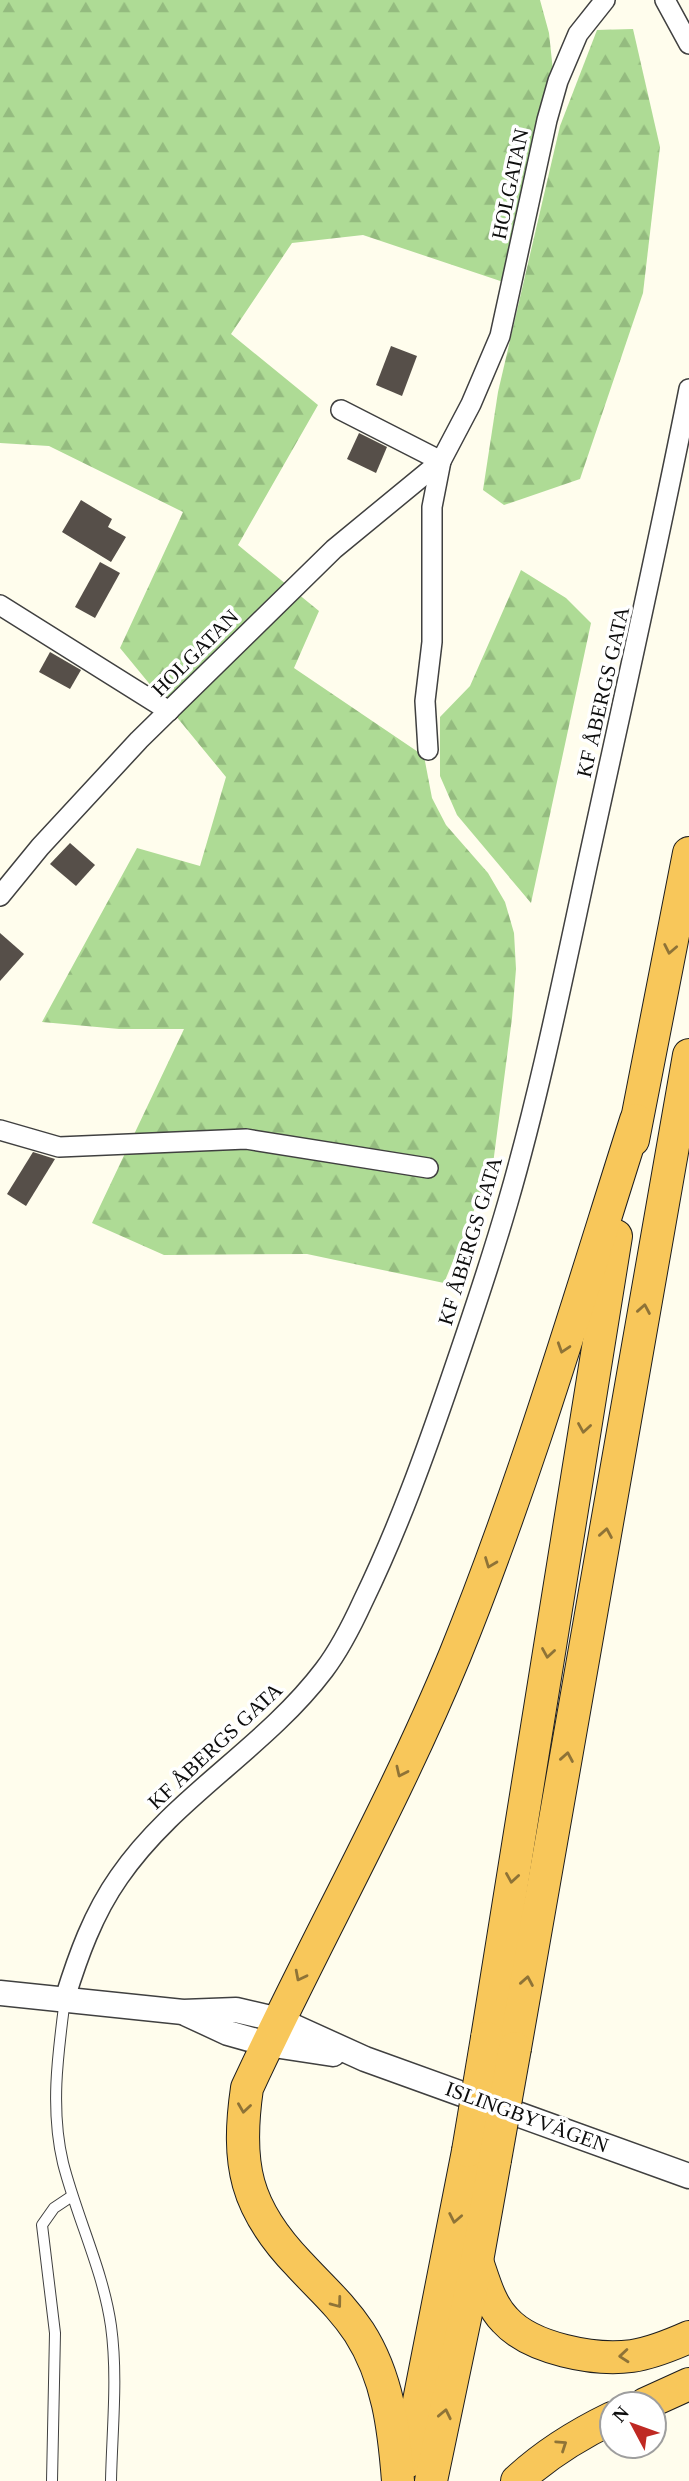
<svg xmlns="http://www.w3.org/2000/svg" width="689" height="2481" viewBox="0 0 689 2481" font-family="'Times New Roman',serif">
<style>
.forest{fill:url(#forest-firs)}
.building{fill:#564f49}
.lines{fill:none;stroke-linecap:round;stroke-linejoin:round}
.service-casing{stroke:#404040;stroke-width:12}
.minor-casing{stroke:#404040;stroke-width:22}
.tertiary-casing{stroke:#404040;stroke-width:27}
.trunk-casing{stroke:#1e1e1e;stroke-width:34}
.service{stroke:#fff;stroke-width:10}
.minor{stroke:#fff;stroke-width:19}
.tertiary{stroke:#fff;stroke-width:24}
.trunk{stroke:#f8c75a;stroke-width:32}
.trunk-bridge-casing{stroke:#1e1e1e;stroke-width:34;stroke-linecap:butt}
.trunk-bridge{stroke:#f8c75a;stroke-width:32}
.oneway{stroke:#8e7337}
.labels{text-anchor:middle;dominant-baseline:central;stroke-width:7;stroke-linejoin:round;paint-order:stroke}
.street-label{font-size:21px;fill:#0d0d0d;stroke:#fff}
</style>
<defs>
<pattern id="forest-firs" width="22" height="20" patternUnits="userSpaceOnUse" patternTransform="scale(1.75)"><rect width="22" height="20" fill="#aedb95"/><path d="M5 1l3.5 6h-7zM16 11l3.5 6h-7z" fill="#94bb7f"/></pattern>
</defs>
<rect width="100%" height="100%" fill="#fffded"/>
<g class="forest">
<path d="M0 0H540L549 33 553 71 512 285 363 235 292 243 231 334 318 405 238 545 319 611 294 668 424 756 432 798 446 825 488 873 505 902 514 933 516 969 512 1018 493 1164 444 1283 307 1254 164 1255 92 1223 184 1029H119L42 1022 137 848 200 866 226 777 120 648 183 512 49 446 0 443Z"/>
<path d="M633 29 660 147 643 293 580 479 504 505 483 490 498 392 560 126 597 30Z"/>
<path d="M521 570 566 598 591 623 531 903 457 815 440 776V717L470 686Z"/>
</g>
<g class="building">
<path d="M391 346 417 356 402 396 376 385Z"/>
<path d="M359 433 387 447 376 473 347 459Z"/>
<path d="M81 500 112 519 108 527 126 537 111 562 62 532Z"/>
<path d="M100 562 120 573 95 618 75 607Z"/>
<path d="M50 652 81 670 70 689 39 672Z"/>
<path d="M70 843 95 865 76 886 50 864Z"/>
<path d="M0 933 24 954 0 981Z"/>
<path d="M33 1152 55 1159 26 1206 7 1194Z"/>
</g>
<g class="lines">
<g class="service-casing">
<g id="service">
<path d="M65 1999C58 2053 50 2109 63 2163 77 2218 103 2270 111 2326 118 2377 112 2430 111 2481"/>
<path d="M52 2481 55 2333 42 2225 54 2208 72 2196"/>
</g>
</g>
<g class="minor-casing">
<g id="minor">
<path d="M665 0 689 44"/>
<path d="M341 410 441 461 432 507V642L425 701 428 750"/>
<path d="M0 605 169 711"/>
<path d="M0 896 40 847 139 740 334 549 441 461 471 404 500 336 547 120 558 81 578 34 605 0"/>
<path d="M0 1130 59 1147 246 1139 428 1168"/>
<path d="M65 1998C78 1956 93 1914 119 1877 174 1797 265 1748 324 1670 340 1649 352 1625 363 1601 398 1529 425 1454 451 1378 471 1320 491 1261 508 1202 541 1088 564 972 589 857 623 701 658 546 689 389"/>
</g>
</g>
<g class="tertiary-casing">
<g id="tertiary">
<path d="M0 1993 183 2012 236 2010 279 2020 365 2059 689 2176"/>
<path d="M187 2014 228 2033 267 2044 333 2054"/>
</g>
</g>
<g class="trunk-casing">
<g id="trunk">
<path d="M633 1140 689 853"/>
<path d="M487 2038 616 1236"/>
<path d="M515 2048 689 1055"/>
<path d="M477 2261C484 2281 490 2305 505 2320 531 2349 595 2361 632 2356 652 2353 671 2345 689 2337"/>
<path d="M645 2404 689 2384"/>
<path d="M407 2462 468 2151"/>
<path d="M398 2481C394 2429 388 2377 359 2332 341 2305 321 2288 299 2264 245 2208 236 2164 247 2088 314 1943 394 1803 455 1655 526 1480 579 1299 636 1120"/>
<path d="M431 2481 477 2261 495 2160"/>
<path d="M517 2481C546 2454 577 2435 612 2418"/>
</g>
</g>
<use href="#service" class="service"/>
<use href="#minor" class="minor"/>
<use href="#tertiary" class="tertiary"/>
<use href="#trunk" class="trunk"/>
<g class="trunk-bridge-casing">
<g id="trunk-bridge">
<path d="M468 2151 487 2038"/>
<path d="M495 2160 515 2048"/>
</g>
</g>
<use href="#trunk-bridge" class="trunk-bridge"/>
</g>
<defs><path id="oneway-chevron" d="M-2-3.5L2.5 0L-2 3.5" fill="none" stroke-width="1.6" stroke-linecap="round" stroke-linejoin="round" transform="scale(1.75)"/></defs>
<g class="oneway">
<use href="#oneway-chevron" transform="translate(670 949) rotate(101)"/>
<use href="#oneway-chevron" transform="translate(644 1309) rotate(-80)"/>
<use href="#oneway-chevron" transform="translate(563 1348) rotate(108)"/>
<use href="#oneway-chevron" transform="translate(584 1428) rotate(99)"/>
<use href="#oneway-chevron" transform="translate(606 1533) rotate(-80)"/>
<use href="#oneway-chevron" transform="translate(490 1563) rotate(111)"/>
<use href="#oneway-chevron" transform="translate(548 1653) rotate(99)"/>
<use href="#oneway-chevron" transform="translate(567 1757) rotate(-80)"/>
<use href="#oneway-chevron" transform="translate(401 1772) rotate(115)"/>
<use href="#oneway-chevron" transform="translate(512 1878) rotate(99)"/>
<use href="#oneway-chevron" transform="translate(300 1976) rotate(117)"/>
<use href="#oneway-chevron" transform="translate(527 1981) rotate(-80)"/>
<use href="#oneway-chevron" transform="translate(244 2108) rotate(98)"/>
<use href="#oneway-chevron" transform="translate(455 2218) rotate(101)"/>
<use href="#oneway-chevron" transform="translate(337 2303) rotate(53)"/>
<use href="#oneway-chevron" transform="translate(624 2356) rotate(175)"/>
<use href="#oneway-chevron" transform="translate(445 2414) rotate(-78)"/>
<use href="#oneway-chevron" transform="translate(562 2445) rotate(-34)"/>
</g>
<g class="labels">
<g class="street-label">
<text transform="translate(510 184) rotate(-78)">HOLGATAN</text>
<text transform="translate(195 653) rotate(-45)">HOLGATAN</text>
<text transform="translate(603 692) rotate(-77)">KF ÅBERGS GATA</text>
<text transform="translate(470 1241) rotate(-73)">KF ÅBERGS GATA</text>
<text transform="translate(215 1746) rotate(-43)">KF ÅBERGS GATA</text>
<text transform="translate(527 2117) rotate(20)">ISLINGBYVÄGEN</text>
</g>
</g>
<g transform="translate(633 2425) rotate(311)"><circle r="33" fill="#ffffff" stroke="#9e9e9e" stroke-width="2"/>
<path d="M0-5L12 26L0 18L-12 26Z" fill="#bf2923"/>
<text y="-10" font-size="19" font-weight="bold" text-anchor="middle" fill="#0d0d0d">N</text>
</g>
</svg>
